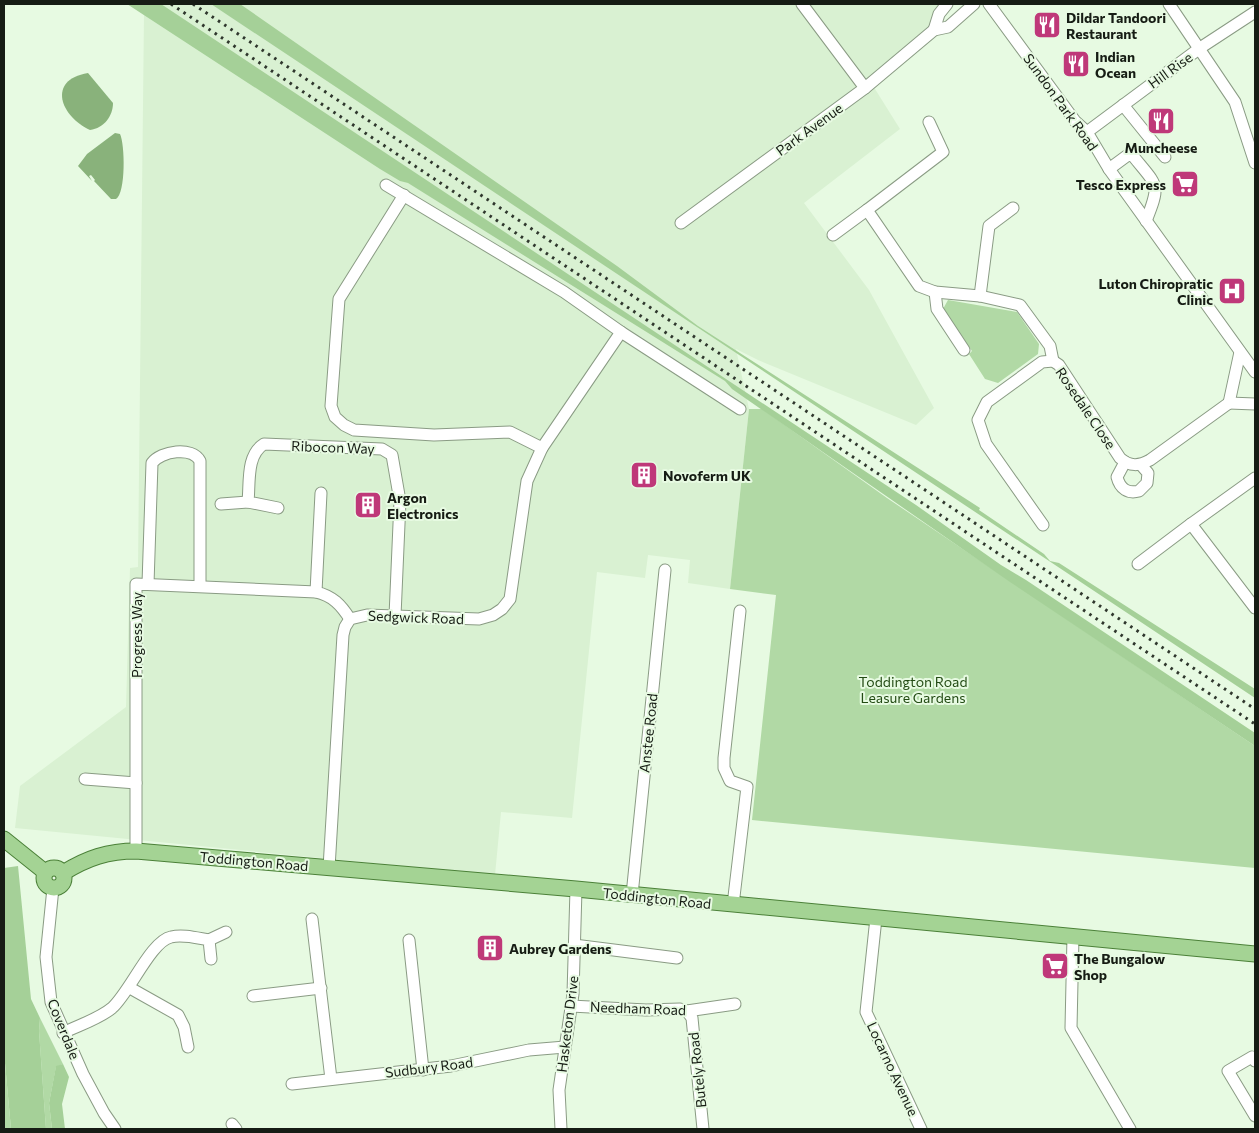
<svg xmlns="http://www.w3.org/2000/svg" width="1259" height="1133" viewBox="0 0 1259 1133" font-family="Commissioner,sans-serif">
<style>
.built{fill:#d9f1d2}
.green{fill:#b1d9a5}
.forest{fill:#a5d098}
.water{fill:#89b27b}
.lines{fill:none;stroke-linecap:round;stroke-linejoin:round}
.minor-casing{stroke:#8a9b84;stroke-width:13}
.major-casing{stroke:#4b8038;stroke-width:17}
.minor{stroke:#fff;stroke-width:11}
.major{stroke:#a4d394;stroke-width:15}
.rail{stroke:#2f372d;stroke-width:3;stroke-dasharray:2.5 5;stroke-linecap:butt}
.labels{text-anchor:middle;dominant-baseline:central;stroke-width:4;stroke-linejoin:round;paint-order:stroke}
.poi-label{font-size:14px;font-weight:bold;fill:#161c14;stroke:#e7fae2;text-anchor:start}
.street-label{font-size:14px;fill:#161c14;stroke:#e7fae2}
.park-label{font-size:14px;fill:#234b14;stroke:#e7fae2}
</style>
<rect width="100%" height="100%" fill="#e7fae2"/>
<path class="built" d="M131 4H942L930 26 870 81 900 129 804 203 869 290 934 408 916 425 758 360 736 349 749 409 730 589 688 583 690 560 648 555 645 578 597 572 572 818 501 812 495 875 15 828 20 786 126 707 130 568 138 567 144 13Z"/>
<g class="green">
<path d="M948 300 1017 312 1039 344 1038 354 998 383 985 379 969 354 972 351 943 309Z"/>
<path d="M749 409H762L887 498 1255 746V868L752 820 776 595 730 589Z"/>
<path d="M40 1018 63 1064 56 1067 49 1103 52 1129H46L39 1031Z"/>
<path d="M4 1052 11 1129H4Z"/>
</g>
<g class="forest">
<path d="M127 4H161L916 505 1001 565 1026 580 1255 733V746L1010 582 732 389 725 381 408 183 400 181 380 169Z"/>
<path d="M211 4H240L617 266 698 326 980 508 979 510 1044 554 1050 561 1059 563 1255 689V698Z"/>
<path d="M18 866 31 999 40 1018 39 1031 46 1129H11L4 1052V868Z"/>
<path d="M63 1064 69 1077 62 1104 65 1129H52L49 1103 56 1066Z"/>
</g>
<g class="water">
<path d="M88 73 113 103C113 116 104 128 90 130 61 117 46 80 88 73Z"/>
<path d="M115 133 120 134C125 144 126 193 116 199H111L94 181 95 180 91 175 89 176 92 181 78 166 87 154Z"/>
</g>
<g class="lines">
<g class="minor-casing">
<g id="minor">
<path d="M802 4 865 88"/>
<path d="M989 4 1075 121 1087 132 1109 169 1255 372"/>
<path d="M1169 4 1235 102 1255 163"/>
<path d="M934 30 939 14 947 4"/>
<path d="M1123 105 1165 157"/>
<path d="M929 122 943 152 867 210 919 286 935 292 980 296 1020 305 1050 346 1053 361"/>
<path d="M1087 132 1200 48 1255 12"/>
<path d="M1109 169 1128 155 1133 156C1158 187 1161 183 1146 221"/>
<path d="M386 185 564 292 621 332"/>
<path d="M404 195 339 299 331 406 335 417 344 425 354 430 434 435 510 432 542 448"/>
<path d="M681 223 865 88 934 30 948 27 974 4"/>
<path d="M833 235 867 210"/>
<path d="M935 292 937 309 964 350"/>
<path d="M980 296 989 226 1013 208"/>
<path d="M1229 403 1240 352"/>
<path d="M1229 403 1255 404"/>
<path d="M1125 462 1117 477C1120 489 1128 494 1139 491L1147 483 1148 473 1141 465"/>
<path d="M1255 478 1191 524 1255 608"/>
<path d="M221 504 248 502"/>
<path d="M278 508 248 502C250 483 246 455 264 444L382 449 392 455 400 501 395 616"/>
<path d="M1043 525 986 444 978 420 987 402 1042 362 1053 361 1059 365 1120 458C1130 467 1139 466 1150 460L1229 403"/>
<path d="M1138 564 1191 524"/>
<path d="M148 584 152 463C161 451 192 446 200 461V586"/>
<path d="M316 592 321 493"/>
<path d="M85 779 136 783"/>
<path d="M136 851V584L316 592C333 596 341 605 350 619"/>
<path d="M329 868 343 635 345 627 350 619 367 615 479 619 493 615 502 609 510 599 527 481 542 448 621 332 740 409"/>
<path d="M53 888 46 957 51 1002 83 1074 104 1113 115 1129"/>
<path d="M632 895 665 570"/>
<path d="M733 905 747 787 730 781 724 768V758L740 611"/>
<path d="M876 918 866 1012 921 1129"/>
<path d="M312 919 331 1079"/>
<path d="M1073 936 1071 1028 1130 1129"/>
<path d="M209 940 226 932"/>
<path d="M409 940 423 1070"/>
<path d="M574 945 677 958"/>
<path d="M130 988 178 1015 184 1027 188 1047"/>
<path d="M253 996 321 988"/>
<path d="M571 1006 646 1010 680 1009 687 1011 735 1004"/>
<path d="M687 1011 692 1018 703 1129"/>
<path d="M63 1033C79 1025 99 1019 112 1008 130 992 151 941 171 937 183 934 197 938 209 940L211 959"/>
<path d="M1255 1061 1252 1057 1228 1071 1255 1116"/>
<path d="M292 1084 451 1066 529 1050 565 1047"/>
<path d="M232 1124 236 1129"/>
<path d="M561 1129 559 1090 573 994 576 889"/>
</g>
</g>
<g class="major-casing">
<g id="major">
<path d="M4 839 45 872"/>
<circle cx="54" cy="878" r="10"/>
<path d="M63 873C87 858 108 851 136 851L576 889 1255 954"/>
</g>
</g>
<use href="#minor" class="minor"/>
<use href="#major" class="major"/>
<g class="rail">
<path d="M171 4 1255 724"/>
<path d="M193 4 1255 709"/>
</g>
</g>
<defs>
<g id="restaurant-square" transform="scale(1.4375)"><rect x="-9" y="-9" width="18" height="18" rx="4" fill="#bf3879" stroke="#e7fae2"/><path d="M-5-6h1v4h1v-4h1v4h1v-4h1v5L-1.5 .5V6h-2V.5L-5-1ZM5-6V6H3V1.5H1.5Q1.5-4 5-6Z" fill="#fff"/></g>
<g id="supermarket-square" transform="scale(1.4375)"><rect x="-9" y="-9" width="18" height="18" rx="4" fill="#bf3879" stroke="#e7fae2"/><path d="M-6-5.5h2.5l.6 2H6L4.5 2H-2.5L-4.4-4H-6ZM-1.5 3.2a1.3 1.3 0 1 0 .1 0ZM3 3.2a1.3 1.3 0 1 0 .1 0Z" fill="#fff"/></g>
<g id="hospital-square" transform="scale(1.4375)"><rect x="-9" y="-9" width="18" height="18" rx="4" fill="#bf3879" stroke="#e7fae2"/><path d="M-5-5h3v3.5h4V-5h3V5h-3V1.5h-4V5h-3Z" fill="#fff"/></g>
<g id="building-square" transform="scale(1.4375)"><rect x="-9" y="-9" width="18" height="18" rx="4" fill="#bf3879" stroke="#e7fae2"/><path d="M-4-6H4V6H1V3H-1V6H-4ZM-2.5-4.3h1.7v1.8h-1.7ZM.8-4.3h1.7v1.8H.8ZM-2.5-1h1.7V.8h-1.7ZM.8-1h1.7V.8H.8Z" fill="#fff"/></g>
</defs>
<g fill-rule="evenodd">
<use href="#restaurant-square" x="1047" y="25"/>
<use href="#restaurant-square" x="1076" y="64"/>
<use href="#restaurant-square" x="1161" y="121"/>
<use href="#supermarket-square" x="1185" y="184"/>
<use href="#hospital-square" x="1232" y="291"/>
<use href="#building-square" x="644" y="475"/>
<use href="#building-square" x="368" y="505"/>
<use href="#building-square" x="490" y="948"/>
<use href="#supermarket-square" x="1055" y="966"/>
</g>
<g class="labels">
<g class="poi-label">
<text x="1066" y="17">Dildar Tandoori<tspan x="1066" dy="16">Restaurant</tspan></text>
<text x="1095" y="56">Indian<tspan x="1095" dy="16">Ocean</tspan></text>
<text x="1161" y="147" text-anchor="middle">Muncheese</text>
<text x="1166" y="184" text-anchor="end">Tesco Express</text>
<text x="1213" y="283" text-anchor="end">Luton Chiropratic<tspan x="1213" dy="16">Clinic</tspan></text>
<text x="663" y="475">Novoferm UK</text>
<text x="387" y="497">Argon<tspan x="387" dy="16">Electronics</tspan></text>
<text x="509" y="948">Aubrey Gardens</text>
<text x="1074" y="958">The Bungalow<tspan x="1074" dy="16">Shop</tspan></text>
</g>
<g class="street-label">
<text transform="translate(1170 70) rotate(-36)">Hill Rise</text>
<text transform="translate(1061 102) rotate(54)">Sundon Park Road</text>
<text transform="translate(809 129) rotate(-36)">Park Avenue</text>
<text transform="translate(1086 408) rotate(56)">Rosedale Close</text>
<text transform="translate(333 447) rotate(2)">Ribocon Way</text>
<text transform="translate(416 617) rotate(2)">Sedgwick Road</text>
<text transform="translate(136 635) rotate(-90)">Progress Way</text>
<text transform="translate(648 733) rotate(-84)">Anstee Road</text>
<text transform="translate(254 861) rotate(5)">Toddington Road</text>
<text transform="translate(657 898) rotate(6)">Toddington Road</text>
<text transform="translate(638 1008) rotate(2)">Needham Road</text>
<text transform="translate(567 1024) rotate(-83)">Hasketon Drive</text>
<text transform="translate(64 1029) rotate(68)">Coverdale</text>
<text transform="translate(429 1067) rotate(-7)">Sudbury Road</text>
<text transform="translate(893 1069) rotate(65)">Locarno Avenue</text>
<text transform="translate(697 1070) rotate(-96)">Butely Road</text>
</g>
<g class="park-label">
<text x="913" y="681">Toddington Road<tspan x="913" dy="16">Leasure Gardens</tspan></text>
</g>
</g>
<rect width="1259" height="1133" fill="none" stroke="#161c14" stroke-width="10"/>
</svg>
